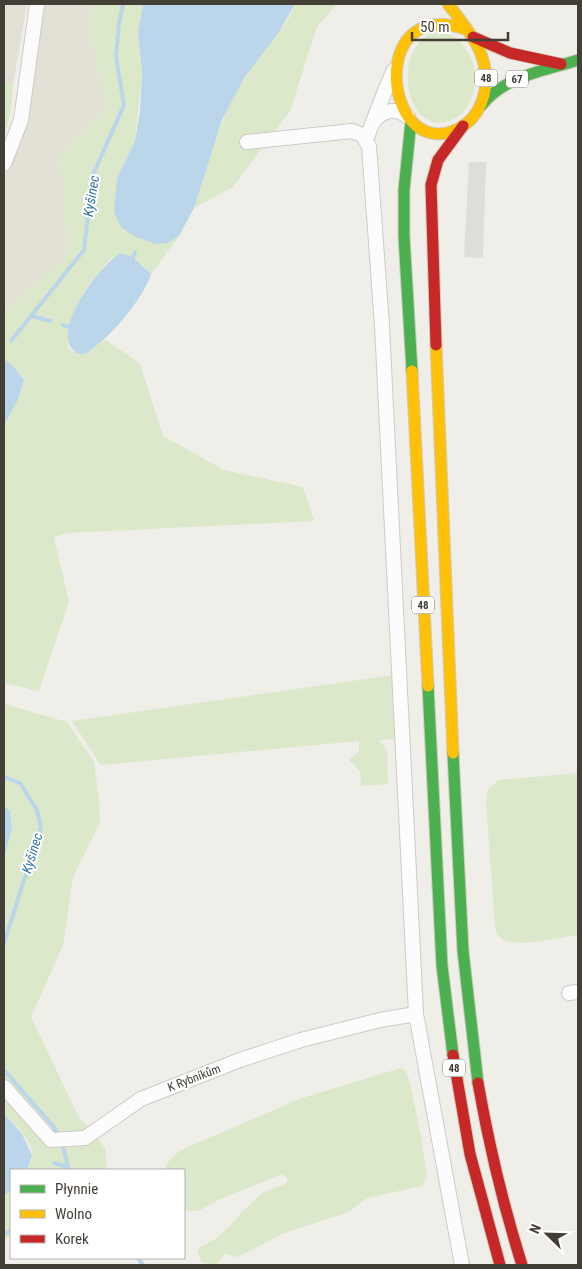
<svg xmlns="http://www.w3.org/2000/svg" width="582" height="1269" viewBox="0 0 582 1269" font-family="'Roboto Condensed',sans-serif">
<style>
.residential{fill:#e3e0d6}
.green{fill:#dbe8ca}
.parking{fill:#deddd9}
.water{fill:#bbd6eb}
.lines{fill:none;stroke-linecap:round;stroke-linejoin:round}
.stream{stroke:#bbd6eb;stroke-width:4}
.street-casing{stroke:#cdcbc7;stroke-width:16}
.fast-casing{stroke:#d0cab8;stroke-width:13}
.slow-casing{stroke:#d0cab8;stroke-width:13}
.jam-casing{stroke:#d0cab8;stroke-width:13}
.street{stroke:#fdfcfc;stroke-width:14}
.fast{stroke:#4caf50;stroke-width:11}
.slow{stroke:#ffc107;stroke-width:11}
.jam{stroke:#c62828;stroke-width:11}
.labels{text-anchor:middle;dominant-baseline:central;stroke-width:4;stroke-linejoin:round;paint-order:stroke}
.shield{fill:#fff;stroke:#7c7972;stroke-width:1}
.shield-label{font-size:11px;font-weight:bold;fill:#443f36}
.street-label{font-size:12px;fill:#443f36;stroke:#fff}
.water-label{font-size:14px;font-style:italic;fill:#3574aa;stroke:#fff}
</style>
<rect width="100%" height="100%" fill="#efeee9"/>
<g class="residential">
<path d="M4 4H27L13 84 4 85Z"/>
<path d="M43 4H95L88 27 107 107 60 156 68 251 61 262 8 308 4 307V176L21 144Z"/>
</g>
<g class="green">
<path d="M95 4H143L138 32 142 72 135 141 117 178 167 243 179 236 151 274 140 263 111 258C85 289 70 307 68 349 84 357 92 348 106 340L140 364 163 436 224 470 303 487 314 521 68 533 54 537 69 602 39 691 4 683V425L18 400 26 375 24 380 4 359V307L8 308 61 262 68 251 60 156 107 107 88 27Z"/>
<path d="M295 4H337L317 27 290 111 233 187 194 208C208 164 219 120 243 79 258 53 285 33 295 4Z"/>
<path d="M443 31C475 42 485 85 464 111 458 118 453 120 444 122 400 130 392 34 443 31Z"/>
<path d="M13 84 11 111 4 139V85Z"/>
<path d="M394 675 396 739 379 740 387 750 388 784 361 786 360 771 349 760 359 752V741L101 765 72 721Z"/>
<path d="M4 704 67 722 94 762 99 800 100 823 73 877 63 945 31 1017 78 1116 105 1148 107 1170H27C29 1166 32 1159 32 1154 32 1139 13 1124 4 1114V857L10 811 4 806Z"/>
<path d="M578 773V935C560 937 519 948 504 940 499 937 497 933 495 928L486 801 487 791 498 780Z"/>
<path d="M401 1068 405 1070 409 1079 421 1136 427 1177 422 1186 367 1198 349 1212 282 1234 238 1257 224 1254 216 1265 202 1262 197 1251 200 1247 214 1240 231 1225 243 1211 262 1193 287 1183V1178L282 1174 218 1200 198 1211 184 1210V1170H165L166 1164 179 1151 299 1099Z"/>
<path d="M11 1191V1236L4 1240V1195Z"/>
</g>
<path class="parking" d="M469 162H486L483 258 464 257Z"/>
<g class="water">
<path d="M143 4H295L279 32 244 78 222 120 194 208 179 236 167 243 155 244 134 236 121 227 114 212 117 178 135 141 140 111 142 72 138 32Z"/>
<path d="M121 253 134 258 151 274C144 298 105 345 82 355 41 343 99 264 121 253Z"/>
<path d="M4 359 13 366 24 380 18 400 4 425Z"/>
<path d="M4 806 10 811 12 829 4 857Z"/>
<path d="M4 1114 22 1134 32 1155 27 1170H11V1191L4 1195Z"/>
</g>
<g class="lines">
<g class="stream">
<path d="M131 261 135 253"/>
<path d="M32 316 50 321"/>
<path d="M63 325 70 327 74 323"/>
<path d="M11 341 84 250 92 177 124 105 116 57 119 24 123 4"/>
<path d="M4 777 20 783 37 810 41 827 4 943"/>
<path d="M4 1070 53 1126 59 1137"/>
<path d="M62 1143 69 1170"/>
<path d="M54 1163 68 1167"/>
<path d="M4 1234 11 1231"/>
<path d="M138 1258 143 1265"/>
</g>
<g class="street-casing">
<g id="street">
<path d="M374 121C383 110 397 107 408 117"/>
<path d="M366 139C376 116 383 93 394 70"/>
<path d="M247 142 352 131 362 135 369 146 382 326 416 1014 462 1265"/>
<path d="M4 164 21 120 37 4"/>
<path d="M569 993 578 992"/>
<path d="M4 1087 51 1140 85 1138 141 1099 240 1060 301 1040 380 1020 416 1014"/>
</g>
</g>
<g class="fast-casing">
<g id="fast">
<path d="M481 106C504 76 544 71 578 60"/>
<path d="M411 121 404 190V236L412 371"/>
<path d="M428 686 442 966 453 1055"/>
<path d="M453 753 463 951 478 1083"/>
</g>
</g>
<g class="slow-casing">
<g id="slow">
<path d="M448 4C469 31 493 58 484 95 481 106 475 117 466 124 456 131 444 136 431 133 382 122 378 0 465 29"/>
<path d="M436 345 453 753"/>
<path d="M412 371 428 686"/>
</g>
</g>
<g class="jam-casing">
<g id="jam">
<path d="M473 37 510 53 561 64"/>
<path d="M436 345 431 185 438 160 463 126"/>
<path d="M453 1055 470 1154 500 1265"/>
<path d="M478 1083C489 1145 503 1205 522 1265"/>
</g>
</g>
<use href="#street" class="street"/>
<use href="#fast" class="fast"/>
<use href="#slow" class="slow"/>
<use href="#jam" class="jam"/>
</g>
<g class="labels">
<g class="shield">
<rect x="475" y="69.5" width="22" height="17" rx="4"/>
<rect x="506" y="70.5" width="22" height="17" rx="4"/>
<rect x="412" y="596.5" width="22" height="17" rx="4"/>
<rect x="443" y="1059.5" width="22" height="17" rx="4"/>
</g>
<g class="shield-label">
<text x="486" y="78">48</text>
<text x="517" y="79">67</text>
<text x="423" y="605">48</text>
<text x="454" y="1068">48</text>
</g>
<g class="street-label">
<text transform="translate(194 1078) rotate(-21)">K Rybníkům</text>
</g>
<g class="water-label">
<text transform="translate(91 196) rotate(-81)">Kyšinec</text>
<text transform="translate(32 853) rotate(-73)">Kyšinec</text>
</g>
</g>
<rect width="582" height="1269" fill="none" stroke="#443f36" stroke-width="10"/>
<rect x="10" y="1169" width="175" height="90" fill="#ffffff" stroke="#b4b2af"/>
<rect x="20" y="1185" width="25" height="8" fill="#4caf50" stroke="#b4b2af"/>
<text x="55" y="1194" font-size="15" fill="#443f36">Płynnie</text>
<rect x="20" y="1210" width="25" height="8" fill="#ffc107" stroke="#b4b2af"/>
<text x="55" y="1219" font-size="15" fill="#443f36">Wolno</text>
<rect x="20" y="1235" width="25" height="8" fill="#c62828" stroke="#b4b2af"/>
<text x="55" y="1244" font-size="15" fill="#443f36">Korek</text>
<g transform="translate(547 1234) rotate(293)" stroke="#ffffff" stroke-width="4" paint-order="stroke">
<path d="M0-4L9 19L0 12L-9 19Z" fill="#443f36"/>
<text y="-8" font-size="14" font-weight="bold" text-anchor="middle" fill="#443f36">N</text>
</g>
<path d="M412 32v8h96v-8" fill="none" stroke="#443f36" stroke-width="2.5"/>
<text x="420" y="32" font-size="15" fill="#443f36" stroke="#ffffff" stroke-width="4" paint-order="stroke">50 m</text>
</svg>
